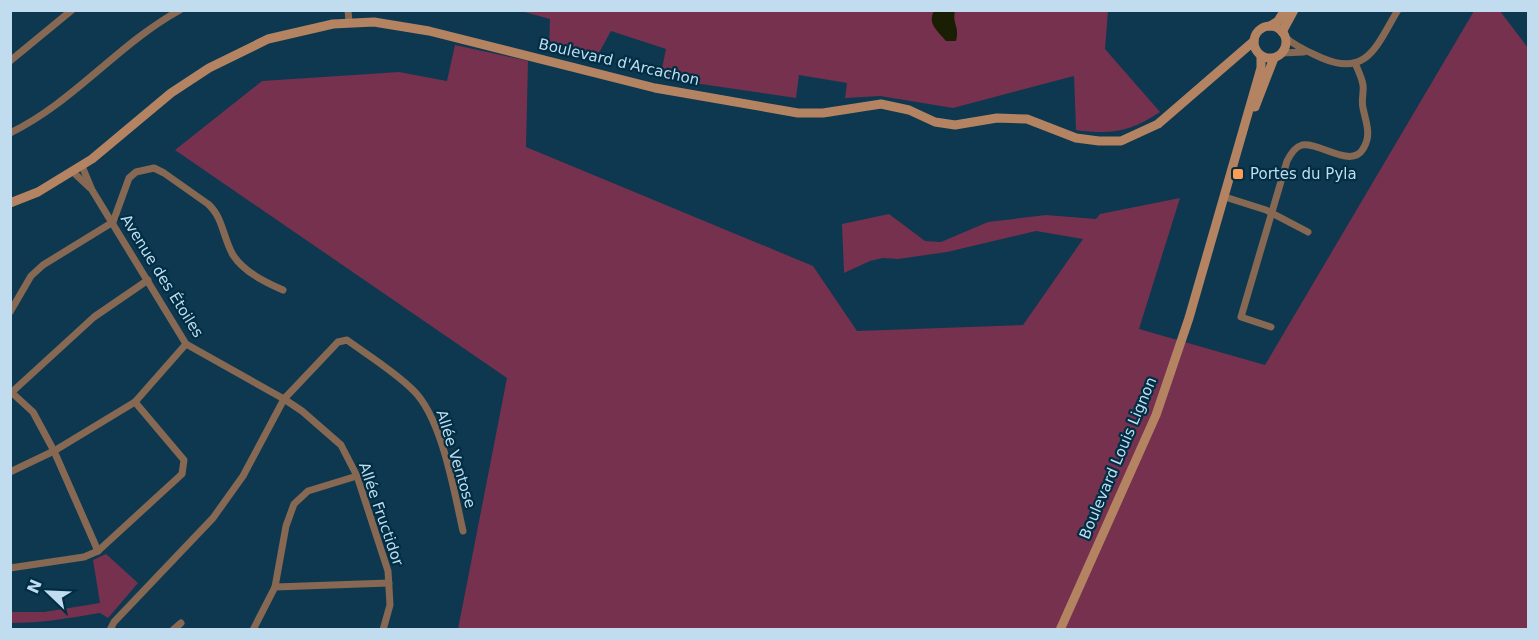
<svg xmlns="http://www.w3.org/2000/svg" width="1539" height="640" viewBox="0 0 1539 640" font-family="'DejaVu Sans',sans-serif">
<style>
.green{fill:#75314d}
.water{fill:#1a1e03}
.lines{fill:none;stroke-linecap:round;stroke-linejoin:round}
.minor{stroke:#866853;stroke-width:7}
.secondary{stroke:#b48462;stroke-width:9}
.poi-dot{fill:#fc9d53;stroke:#002e44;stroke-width:2}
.labels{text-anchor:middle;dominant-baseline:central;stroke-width:4.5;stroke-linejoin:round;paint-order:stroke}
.street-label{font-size:15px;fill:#c1dcee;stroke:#002e44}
.poi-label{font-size:15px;fill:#c1dcee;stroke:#002e44;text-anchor:start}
</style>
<rect width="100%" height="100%" fill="#0d384f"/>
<g class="green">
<path d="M521 11H1108L1105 49 1160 112C1130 132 1111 135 1076 130L1074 76 953 108 880 96 845 98 847 83 799 75 796 98 660 78 666 49 611 31 595 60 549 50 550 19Z"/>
<path d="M1474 11H1500L1528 48V629H458L507 378 175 150 262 81 399 72 447 81 455 45 528 61 526 147 813 266 857 331 1023 325 1083 239 1036 231 947 252 898 259 883 258 870 261 844 273 842 224 889 214 925 241 941 242 988 222 1046 215 1096 219 1100 214 1180 198 1139 329 1265 365Z"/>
<path d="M106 554 138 583 108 618 100 613C70 618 41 623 11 623V612H44L100 603 93 560Z"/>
</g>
<path class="water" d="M934 11H955C952 24 960 27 956 41H946C938 31 927 24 934 11Z"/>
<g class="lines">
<g class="minor">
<path d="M348 10 349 22"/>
<path d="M1285 37C1296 47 1309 52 1322 58 1368 78 1377 44 1398 10"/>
<path d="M1282 53 1304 52"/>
<path d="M10 61 72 10"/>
<path d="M10 133C74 102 118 44 180 10"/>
<path d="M82 166 92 190 186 344 284 399 302 411 341 445 357 476 388 571 390 605 383 630"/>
<path d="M73 172 90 188"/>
<path d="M1225 197 1266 210 1308 232"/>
<path d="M10 312 31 276 43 265 113 222 129 178 136 172 154 168 164 173 208 204C223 217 223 238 233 255 244 272 265 282 283 290"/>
<path d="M1271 327 1241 317 1287 161C1290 155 1295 147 1302 145 1320 142 1351 169 1363 149 1372 135 1366 123 1363 108 1361 101 1364 93 1363 85 1362 78 1358 70 1355 63"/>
<path d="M10 391 33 412 54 451 98 551"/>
<path d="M12 392 94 317 148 280"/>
<path d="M10 472 54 451 135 402 186 344"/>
<path d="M10 568 84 557 98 551 182 474 184 460 135 402"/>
<path d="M275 587 389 583"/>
<path d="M110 630 114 622 213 518 243 476 284 399 338 342 347 340C369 356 394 371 413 390 442 418 454 491 463 531"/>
<path d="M173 630 181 623"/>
<path d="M253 630 275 587 286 526 294 504 308 491 357 476"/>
</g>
<g class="secondary">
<path d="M1270 26 1278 21 1285 10"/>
<circle cx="1270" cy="42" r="16"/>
<path d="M1282 32 1294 10"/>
<path d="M1255 107 1274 58"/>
<path d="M10 203 38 192 92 159 171 93 209 68 268 39 333 24 374 22 429 31 655 88 798 113H823L881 104 909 110 935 122 955 125 997 118 1027 119 1076 138 1099 141H1121L1158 124 1254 41"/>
<path d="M1060 630 1156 415 1189 318 1261 68V56"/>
</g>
</g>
<rect class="poi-dot" x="1232" y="168" width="12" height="12" rx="3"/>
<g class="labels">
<g class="street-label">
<text transform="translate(619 62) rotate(13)">Boulevard d'Arcachon</text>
<text transform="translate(162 276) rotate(58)">Avenue des Étoiles</text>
<text transform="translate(1118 458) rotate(-67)">Boulevard Louis Lignon</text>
<text transform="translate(456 459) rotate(73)">Allée Ventose</text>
<text transform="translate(381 514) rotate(71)">Allée Fructidor</text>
</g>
<g class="poi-label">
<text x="1250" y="174">Portes du Pyla</text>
</g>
</g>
<rect width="1539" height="640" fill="none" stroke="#c1dcee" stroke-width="24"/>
<g transform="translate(48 592) rotate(293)" stroke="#002e44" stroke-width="4.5" paint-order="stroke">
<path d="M0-4.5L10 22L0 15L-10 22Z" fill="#c1dcee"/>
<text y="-9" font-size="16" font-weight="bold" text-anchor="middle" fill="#c1dcee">N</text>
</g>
</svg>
